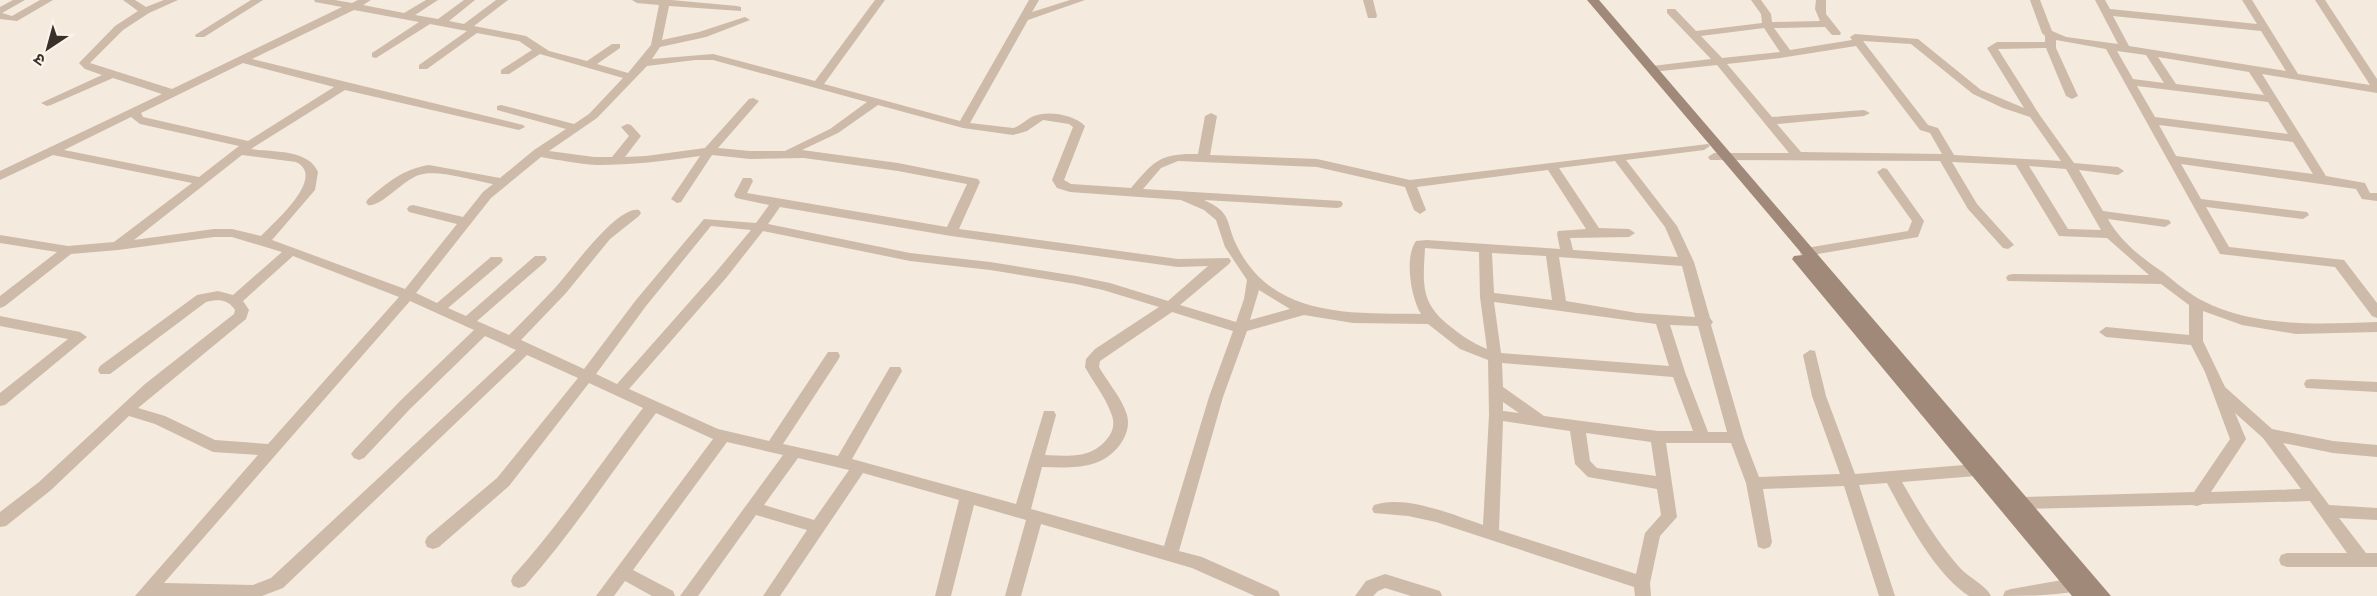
<svg xmlns="http://www.w3.org/2000/svg" width="2377" height="596" viewBox="0 0 2377 596" font-family="Helvetica,'Noto Sans Devanagari',sans-serif">
<style>
.lines{fill:none;stroke-linecap:round;stroke-linejoin:round}
.street{fill:#cdbaa9;fill-rule:evenodd}
.secondary{fill:#a1897a;fill-rule:evenodd}
</style>
<rect width="100%" height="100%" fill="#f4eade"/>
<g class="lines">
<g class="street">
<path d="M13 0H25L2 13 12 16 40 0H53L17 21 0 19V7Z"/>
<path d="M123 0H135L146 7 164 0H178L149 13 123 30 90 63 172 89 342 7 315 2 314 0H335L352 3 358 0H371L363 5 404 13 426 0H438L415 15 438 19 464 0H475L449 21 464 24 496 0H508L474 26 526 36 549 51 587 61 612 44H620V48L597 64 628 73 651 45 659 5 637 3 632 0H671L737 6 741 7V11L669 6 662 40 699 32 745 17 750 20 706 37 660 47 652 59 713 54 815 81 875 0H885L824 84 960 121 1029 0H1039L1032 12 1070 0H1085L1028 20 970 123 1013 128C1021 126 1026 119 1034 116 1048 110 1075 115 1085 126L1064 180 1071 184 1131 188C1154 161 1160 153 1198 154L1205 116 1211 113 1217 116 1210 155 1317 159 1410 180 1708 144 1710 146 1704 150 1626 160 1677 226 1694 262 1710 318 1713 322 1711 325 1744 438 1759 477 1840 474 1812 396 1803 355 1810 350 1815 351 1826 396 1855 474 1976 464 1981 466 1984 470 1981 474 1976 476 1902 482C1919 512 1937 542 1960 568 1969 578 1986 585 1991 596H1969C1934 573 1907 520 1887 483L1859 485 1895 596H1879L1844 486 1763 489 1772 542 1770 547 1764 549 1758 547 1746 483 1731 443H1666L1677 517 1660 536 1650 583 1651 596H1635L1634 587 1436 522 1408 516 1374 513 1372 509 1374 505C1405 494 1454 515 1483 525L1489 415 1488 360 1460 349 1428 324 1353 323 1304 315 1247 331 1223 397 1179 551 1202 557 1278 591 1280 596H1255L1192 568 1041 524 1021 596H1005L1026 520 974 505 951 596H935L959 500 863 473 780 596H763L807 530 756 515 698 596H680L783 455 727 442 633 570 673 591 675 596H652L625 581 614 596H596L713 439 656 413C612 471 573 532 525 586L519 588 513 586 511 581 513 576C561 523 600 464 643 408L589 383 509 486 439 547 433 549 427 547 425 542 427 537 497 478 578 378 527 355 283 588 262 596H135L258 455 213 452 155 424 129 416 51 490 6 526 0 527V512L39 482 145 384 234 314 235 310C228 299 218 299 206 302L110 374H100L98 370 100 366 197 295 218 291 233 295 282 252 232 237H214L118 250 71 254 5 306 0 308V296L57 252 0 243V235L68 246 114 242 192 183 53 155 0 180V171L162 94 113 78 51 105 47 106 41 103 102 75 85 69 79 63 115 26 138 11ZM354 10 419 22 372 53V57L376 58 430 24 467 31 419 65V69H427L477 33 519 41 532 50 501 70V74H509L540 54 623 78 589 114 574 124 501 105 497 106V110L566 129 534 150 500 178 429 165C403 169 387 183 368 199L366 202 368 205C380 208 403 180 419 175 437 169 474 181 493 184L483 192 463 217 413 205 409 206 407 209 409 212 457 224 405 289 272 240 315 190 318 172C309 149 272 152 251 149L345 90 519 130 525 127 523 125 252 59ZM695 60H713L867 102 830 129 785 151H750L718 148 759 101 753 98 749 99 705 148 646 156 625 157 641 136 631 125 627 124 621 127 629 136 612 157H594L549 151 597 118 647 66ZM243 63 334 87 248 141 143 117 141 113ZM878 105 963 128 1013 135 1027 131 1043 120 1069 124 1073 127 1052 180 1057 188 1070 192 1181 200 1204 210 1216 220 1225 247 1247 280 1244 299 1236 322 1180 305 1229 264 1231 261 1229 258 1178 259 959 229 980 182 978 179 898 163 802 150 838 133ZM131 117 140 124 239 146 199 177 64 150ZM242 155 296 162C327 177 274 222 261 236L232 229H214L134 240ZM712 155 750 159 804 158 898 171 967 184 947 227 747 193 753 181 751 178H743L734 195 736 198 769 205 756 223 704 219 636 300 584 369 521 340 566 293 610 239 639 216 641 213 639 210C617 205 570 272 555 288 540 304 525 319 509 335L477 321 545 262 547 259 545 256H535L466 316 448 308 501 263 503 260 501 257H491L437 303 416 293 491 198 541 157C559 160 578 164 597 165 631 165 665 161 700 156L671 199 677 203 681 202ZM1178 161 1317 167 1405 187 1414 210 1420 214 1426 210 1417 187 1548 170 1586 229 1558 231 1557 234 1560 249 1427 240 1416 241C1404 257 1411 298 1421 314 1353 313 1273 319 1237 246 1225 222 1233 213 1204 200L1337 208 1341 207 1343 204 1341 201 1143 189 1161 168ZM1615 161 1665 227 1678 257 1573 250 1570 238 1629 237 1635 233 1629 229 1599 228 1559 168ZM780 207 951 236 1178 267 1208 266 1168 301 1110 283 1076 276 990 262 910 253 768 224ZM711 226 751 230 716 272 617 384 596 374 646 306ZM763 231 910 261 990 270 1076 284 1103 290 1159 307 1095 349 1086 359 1085 367C1093 382 1105 396 1111 413 1115 422 1114 431 1107 439 1091 459 1068 456 1045 455L1056 415 1054 411H1044L1016 504 852 459 902 371 900 367H890L838 456 783 444 838 360 840 356 838 352H828L769 441 718 429 629 389 726 278ZM1425 248 1479 252 1480 297 1487 349C1473 343 1463 337 1451 327 1420 303 1423 285 1425 248ZM1492 253 1546 256 1552 300 1494 293ZM293 256 399 297 268 444 215 440 165 416 138 408 246 319 249 310 243 301ZM1559 257 1682 266 1695 317 1637 313 1566 301ZM1259 290 1290 309 1250 320ZM410 301 474 330 400 401 354 450 351 454 354 458 359 460 364 458 410 409 485 336 516 350 271 578 253 585 164 583ZM1494 302 1656 324 1669 366 1501 353ZM1172 312 1233 331 1209 397 1164 546 1031 509 1042 467C1070 468 1100 470 1119 446 1126 437 1130 426 1127 415 1122 398 1108 383 1099 367L1100 361ZM1670 325 1698 326 1727 432H1708L1685 372ZM1502 363 1673 377 1693 431H1658L1544 416 1503 387ZM1503 402 1519 413 1503 411ZM1503 421 1570 431 1575 464 1588 477 1657 489 1661 515 1645 533 1636 574 1499 530ZM1586 433 1651 442 1656 476 1597 468 1590 461ZM798 458 849 470 814 520 764 505Z"/>
<path d="M251 0H263L204 37H196L195 35Z"/>
<path d="M1363 0H1373L1377 16 1376 18H1368Z"/>
<path d="M1751 0H1761L1771 14 1772 22 1820 21 1815 9 1816 0H1826V14L1841 33 1840 35H1832L1825 27 1774 28 1790 50 1852 40 1850 37 1855 34 1918 39 1981 90 2024 108 1987 48 1997 42H2045V36L2042 33 2030 0H2040L2052 31 2066 37 2118 44 2095 0H2105L2110 9 2257 24 2242 0H2252L2298 74 2370 85 2315 0H2325L2377 79V93L2262 74 2326 176 2365 183 2370 193H2377V201L2362 199 2356 189 2181 164 2201 199 2307 212 2309 215 2303 219 2206 207 2229 247 2344 260 2377 303V318L2372 316 2335 267 2220 254 2106 49 2056 40V48L2078 96 2072 99 2066 96 2046 48 1998 49 2039 114 2074 163 2118 167 2124 171 2118 175 2079 170 2103 211 2169 220 2171 223 2165 227 2108 219C2120 241 2143 259 2164 273 2175 282 2188 293 2201 300 2255 328 2318 324 2377 322V332L2296 334 2242 325 2203 311V341L2225 387 2272 429 2333 441 2377 445V457L2333 453 2283 443 2329 505 2377 508V520L2339 518 2366 553H2377V567H2287L2281 565 2279 560 2281 555 2287 553H2347L2310 501 2203 504 2197 506 2192 505 2022 509 2016 507 2014 503 2016 499 2022 497 2194 492 2230 439 2205 372 2191 345 2106 337 2099 332 2106 327 2189 335V305L2161 284 2008 281 2006 278 2008 275 2013 274 2149 275 2107 238 2059 236 2016 165 1952 162 1977 204 2014 245 2008 249 2003 248 1968 209 1940 161 1710 160 1708 157 1714 153H1789L1717 65 1652 72 1647 69 1652 66 1711 59 1667 13V9H1675L1696 31 1762 23 1761 14ZM2113 16 2261 31 2286 71 2129 46ZM1764 28 1780 52 1722 58 1701 36ZM1863 41 1911 44 1973 94 2003 108 2030 117 2061 161 1954 155 1938 128 1928 125ZM1856 46 1920 130 1930 133 1942 154 1801 152 1777 124 1864 116 1870 113 1864 110 1772 117 1727 64 1780 58ZM2117 51 2146 55 2164 83 2133 79ZM2158 57 2249 72 2264 95 2176 84ZM2137 86 2268 102 2288 134 2155 117ZM2159 125 2293 142 2313 174 2176 156ZM2029 166 2066 169 2101 230 2068 229ZM2235 413 2263 438 2301 489 2211 492 2246 439Z"/>
<path d="M1883 168 1887 169 1924 221 1918 237 1806 256 1801 255 1800 252 1806 248 1908 231 1912 221 1877 172Z"/>
<path d="M0 316 80 332 87 337 5 405 0 406V393L68 339 0 326Z"/>
<path d="M2311 379 2377 382V392L2306 388 2304 384 2306 380Z"/>
<path d="M1385 574 1440 591 1442 596H1411L1385 588 1378 591 1373 596H1355L1366 581Z"/>
<path d="M2074 578 2080 580 2082 585 2080 590C2055 596 2028 596 2003 596L2005 591 2011 589Z"/>
</g>
<path class="secondary" d="M1587 0H1599L2111 596H2072L1792 259 1794 256 1803 255Z"/>
</g>
<g transform="translate(48 48) rotate(216)" stroke="#fbf4eb" stroke-width="4.5" paint-order="stroke">
<path d="M0-4.5L10 22L0 15L-10 22Z" fill="#3a2f29"/>
<text y="-9" font-size="16" font-weight="bold" text-anchor="middle" fill="#3a2f29">उ</text>
</g>
</svg>
